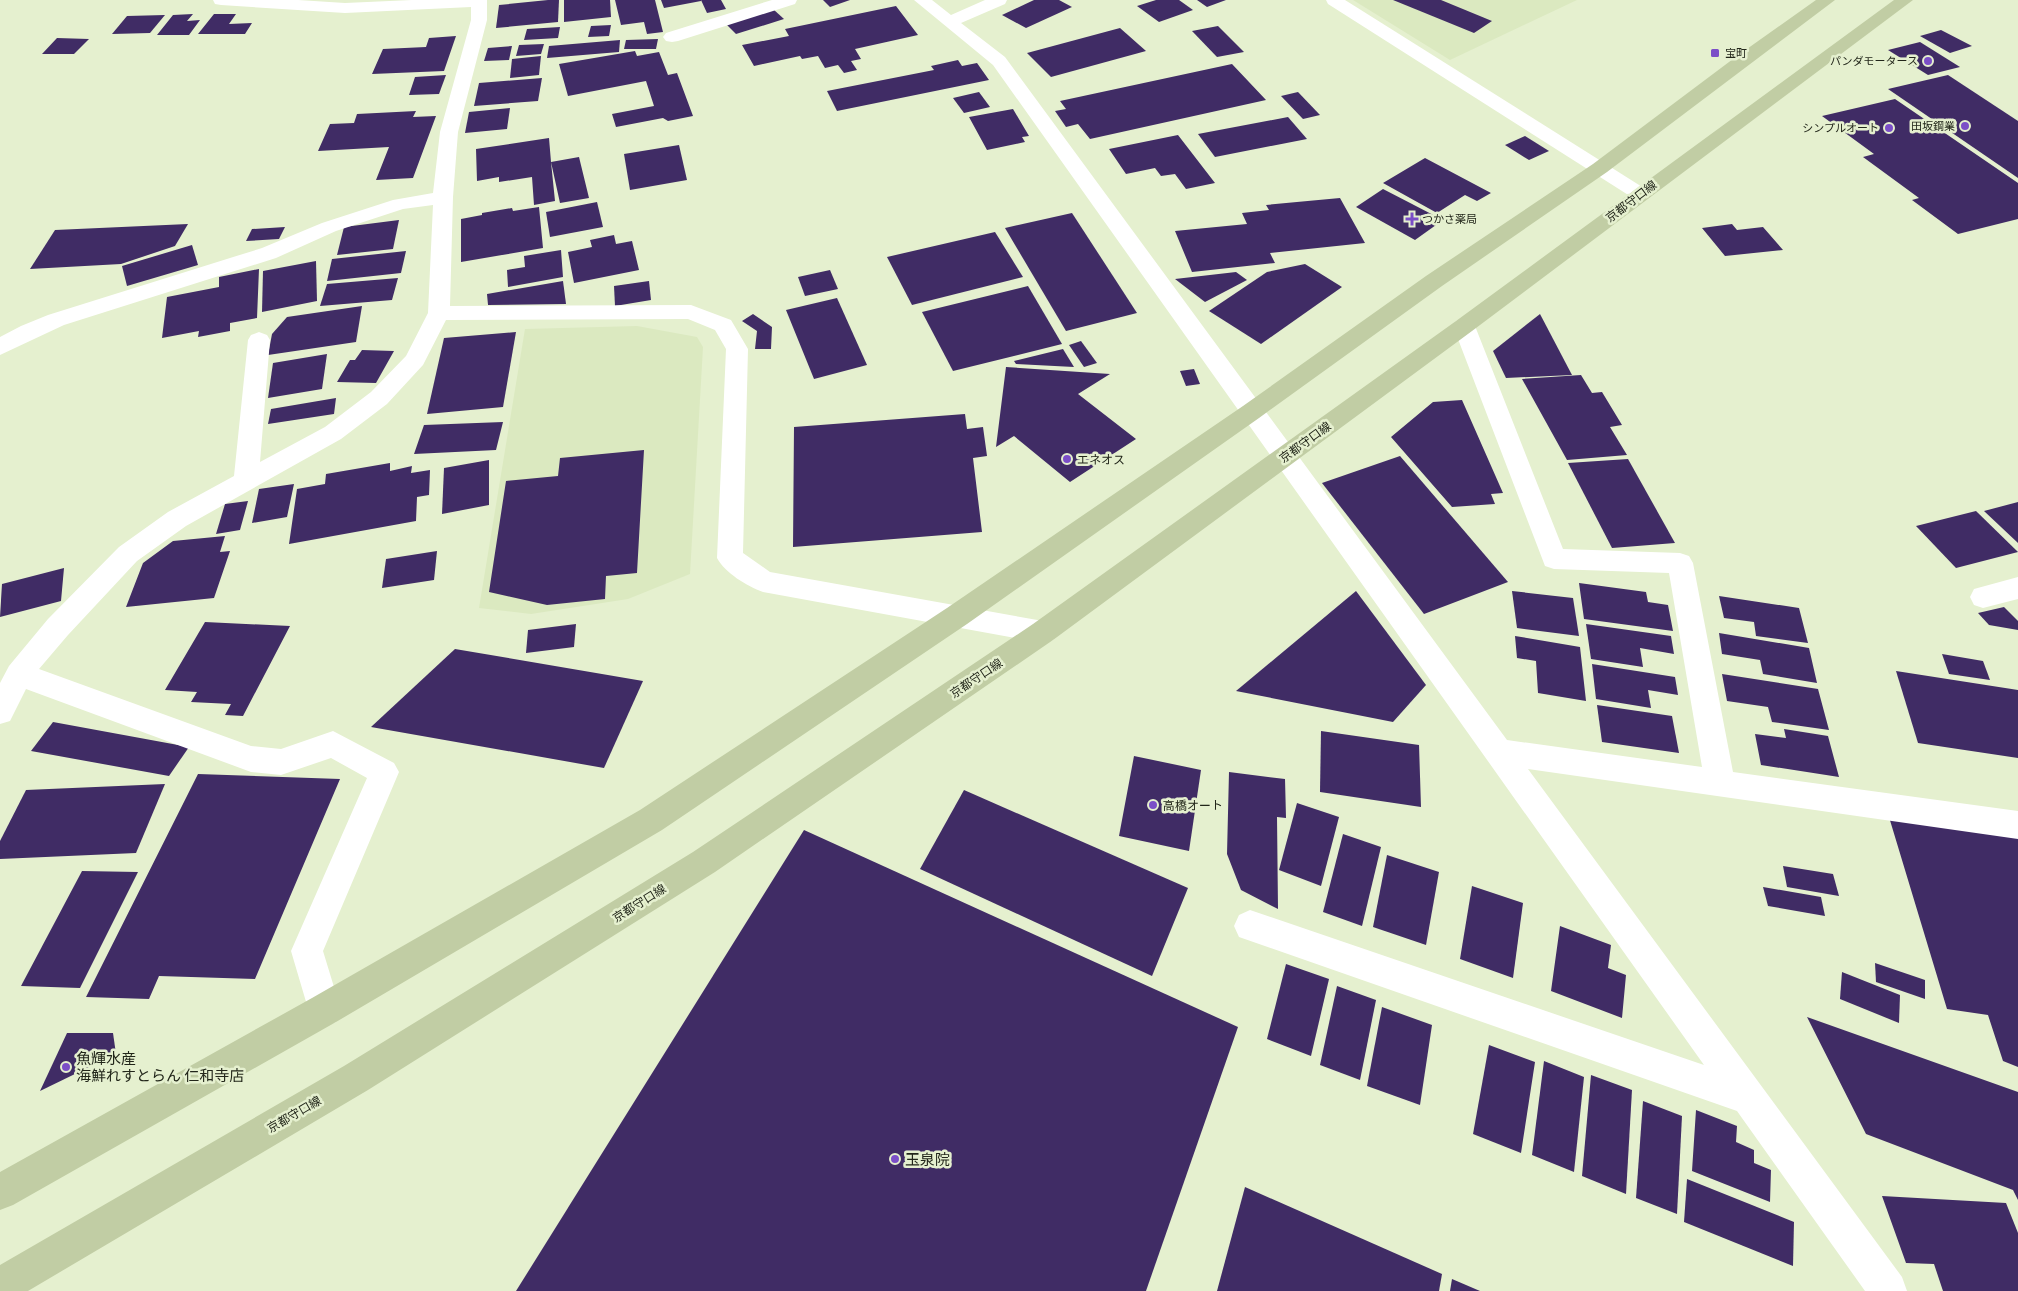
<svg xmlns="http://www.w3.org/2000/svg" width="2018" height="1291" viewBox="0 0 2018 1291" font-family="'Titillium Web','Noto Sans JP',sans-serif">
<style>
.built{fill:#dbe9c0}
.building{fill:#402c65}
.lines{fill:none;stroke-linecap:round;stroke-linejoin:round}
.minor{fill:#fff;fill-rule:evenodd}
.major{fill:#c1cda4;fill-rule:evenodd}
.poi-dot{fill:#7b4ec7;stroke:#e5f0cf;stroke-width:2}
.labels{text-anchor:middle;dominant-baseline:central;stroke-width:5;stroke-linejoin:round;paint-order:stroke}
.far-poi-label{font-size:11px;fill:#22261a;stroke:#e5f0cf;text-anchor:end}
.street-label{font-size:12px;fill:#22261a;stroke:#e5f0cf}
.poi-label{font-size:12px;fill:#22261a;stroke:#e5f0cf;text-anchor:start}
.near-poi-label{font-size:15px;fill:#22261a;stroke:#e5f0cf;text-anchor:start}
</style>
<rect width="100%" height="100%" fill="#e5f0cf"/>
<g class="built">
<path d="M1353 0H1577L1450 60Z"/>
<path d="M637 326 697 337 703 347 690 574 628 599 531 614 479 608 525 329Z"/>
</g>
<g class="building">
<path d="M548 0H559L558 22 496 28 499 5Z"/>
<path d="M564 0H610L611 17 564 22Z"/>
<path d="M615 0H655L663 32 647 34 644 22 621 25Z"/>
<path d="M661 0H701V1L664 8Z"/>
<path d="M701 0H721L726 9 707 13Z"/>
<path d="M823 0H850L830 7Z"/>
<path d="M1034 0H1059L1072 7 1026 28 1002 15Z"/>
<path d="M1156 0H1179L1193 10 1159 22 1137 6Z"/>
<path d="M1197 0H1226L1207 7Z"/>
<path d="M1393 0H1441L1492 21 1474 33Z"/>
<path d="M896 6 918 35 855 49 861 59 851 61 857 70 844 73 838 65 825 68 818 56 802 59 800 56 754 66 742 45 789 36 785 29Z"/>
<path d="M773 9 784 19 736 34 726 24Z"/>
<path d="M193 14 187 21 200 20 189 35H157L173 15Z"/>
<path d="M214 14H236L229 24 252 23 245 34H198Z"/>
<path d="M165 15 150 33 112 34 127 16Z"/>
<path d="M611 25 609 36 588 37 591 26Z"/>
<path d="M1218 26 1244 52 1217 57 1192 31Z"/>
<path d="M560 27 558 38 524 40 527 29Z"/>
<path d="M1120 28 1146 51 1051 77 1027 53Z"/>
<path d="M1941 30 1972 46 1950 53 1920 36Z"/>
<path d="M456 36 444 71 372 74 383 49 426 47 429 38Z"/>
<path d="M57 38 89 39 74 54H42Z"/>
<path d="M658 39 656 49H624L626 40Z"/>
<path d="M620 40 619 52 547 58 549 46Z"/>
<path d="M1920 42 1960 67 1928 75 1888 50Z"/>
<path d="M544 44 541 54 516 56 519 45Z"/>
<path d="M512 46 509 60 484 61 488 48Z"/>
<path d="M635 51 637 56 659 52 668 75 677 73 693 116 668 121 663 118 616 127 612 114 654 106 646 81 568 96 559 64Z"/>
<path d="M541 56 539 75 510 78 512 59Z"/>
<path d="M958 60 962 66 977 63 989 80 837 111 827 91 934 70 931 66Z"/>
<path d="M1232 64 1266 100 1090 139 1078 124 1066 127 1055 111 1066 109 1060 101Z"/>
<path d="M446 75 439 94 409 95 415 77Z"/>
<path d="M1948 75 2018 121V178L1888 89Z"/>
<path d="M542 78 538 101 474 106 479 83Z"/>
<path d="M979 92 990 107 964 113 953 98Z"/>
<path d="M1298 92 1320 115 1303 119 1281 96Z"/>
<path d="M1895 99 2018 183V219L1958 234 1912 200 1919 198 1863 157 1874 154 1822 116Z"/>
<path d="M510 108 507 129 465 133 469 112Z"/>
<path d="M1013 109 1029 136 1022 137 1025 142 987 150 969 117Z"/>
<path d="M416 111 413 117 436 116 413 178 376 180 389 147 318 151 330 124 354 123 357 114Z"/>
<path d="M1288 117 1307 139 1215 157 1198 134Z"/>
<path d="M1178 135 1215 183 1186 189 1175 174 1161 176 1155 168 1126 174 1109 149Z"/>
<path d="M1525 136 1549 151 1529 160 1505 145Z"/>
<path d="M549 138 551 162 579 157 589 198 560 203 551 162 555 201 534 205 532 177 499 182V177L477 181 476 149Z"/>
<path d="M679 145 687 180 630 190 624 154Z"/>
<path d="M1425 158 1491 193 1477 201 1465 195 1437 213 1383 183Z"/>
<path d="M1383 189 1443 220 1415 240 1356 207Z"/>
<path d="M1340 198 1365 243 1270 253 1275 263 1192 272 1175 231 1247 224 1242 213 1269 210 1266 205Z"/>
<path d="M597 202 603 227 550 237 546 212Z"/>
<path d="M539 207 543 248 461 262V219L482 215V213L512 208 513 211Z"/>
<path d="M1072 213 1137 313 1066 331 1005 228Z"/>
<path d="M399 220 393 249 337 255 344 227Z"/>
<path d="M188 224 175 246 121 264 30 269 55 230Z"/>
<path d="M1732 224 1737 230 1763 227 1783 250 1725 256 1702 228Z"/>
<path d="M285 227 279 239 246 241 252 229Z"/>
<path d="M995 232 1023 277 912 305 887 257Z"/>
<path d="M614 235 616 244 632 241 639 270 574 283 568 252 592 247 590 240Z"/>
<path d="M192 245 198 265 127 286 122 266Z"/>
<path d="M561 250 563 277 508 287 507 270 525 267 524 256Z"/>
<path d="M406 251 401 273 327 281 332 259Z"/>
<path d="M316 261 317 301 262 312 263 271Z"/>
<path d="M1305 264 1342 287 1261 344 1209 311 1267 272Z"/>
<path d="M259 269 257 318 230 323V331L198 337 199 331 162 338 167 297 219 287V277Z"/>
<path d="M830 270 838 289 805 296 798 277Z"/>
<path d="M1236 272 1247 280 1205 302 1175 279Z"/>
<path d="M398 278 392 300 320 306 327 284Z"/>
<path d="M563 281 566 304 488 305 487 294Z"/>
<path d="M649 281 651 300 615 306 614 286Z"/>
<path d="M1028 286 1062 344 953 371 922 312Z"/>
<path d="M837 298 867 365 814 379 786 310Z"/>
<path d="M362 306 356 342 268 355 272 334 287 317Z"/>
<path d="M753 314 772 327 771 349H755L757 331 742 321Z"/>
<path d="M1540 314 1572 375 1506 378 1493 351Z"/>
<path d="M516 332 503 407 427 414 444 338Z"/>
<path d="M1081 341 1097 363 1084 367 1069 345Z"/>
<path d="M1063 349 1074 367 1016 364 1014 361Z"/>
<path d="M362 350 394 351 376 383 337 382 350 360H355Z"/>
<path d="M327 354 322 389 268 398 273 363Z"/>
<path d="M1006 367 1110 374 1078 394 1136 439 1070 482 1014 436 996 447Z"/>
<path d="M1194 369 1200 384 1186 386 1180 371Z"/>
<path d="M1581 375 1592 393 1602 392 1622 425 1610 427 1627 455 1567 460 1522 379Z"/>
<path d="M336 398 334 414 268 424 271 409Z"/>
<path d="M1462 400 1503 493 1491 494 1495 504 1452 507 1391 437 1433 402Z"/>
<path d="M965 414 967 429 983 427 987 456 973 458 982 532 793 547 794 427Z"/>
<path d="M503 422 496 450 414 454 424 425Z"/>
<path d="M644 450 637 573 606 576 605 599 547 605 489 592 506 481 558 476 560 458Z"/>
<path d="M1400 456 1508 582 1424 614 1322 483Z"/>
<path d="M1628 459 1675 543 1612 548 1568 463Z"/>
<path d="M489 460V505L442 514 444 468Z"/>
<path d="M390 463V471L412 466 411 473 430 470 429 495 417 497 416 521 289 544 297 489 325 484 326 474Z"/>
<path d="M294 484 287 517 252 523 259 489Z"/>
<path d="M248 501 240 530 216 534 225 504Z"/>
<path d="M2018 502V543L1984 511Z"/>
<path d="M1976 511 2018 552 1956 568 1916 526Z"/>
<path d="M225 536 220 552 230 551 214 598 126 607 143 563 173 541Z"/>
<path d="M437 551 434 580 382 588 386 559Z"/>
<path d="M64 568 61 601 0 617 2 584Z"/>
<path d="M1579 583 1646 592 1648 602 1668 605 1673 631 1584 619Z"/>
<path d="M1356 591 1426 685 1393 722 1236 691Z"/>
<path d="M1512 591 1573 598 1579 636 1517 628Z"/>
<path d="M1719 596 1799 608 1808 643 1756 636 1754 622 1724 618Z"/>
<path d="M2004 607 2018 621V630L1989 625 1978 613Z"/>
<path d="M205 622 290 626 243 716 225 715 231 704 191 702 197 692 165 690Z"/>
<path d="M576 624 574 647 526 653 528 630Z"/>
<path d="M1586 624 1671 636 1674 654 1640 648 1643 667 1591 659Z"/>
<path d="M1719 633 1809 648 1817 683 1763 674 1760 660 1722 654Z"/>
<path d="M1515 636 1580 647 1586 701 1538 693 1536 661 1517 658Z"/>
<path d="M455 649 643 681 604 768 371 727Z"/>
<path d="M1942 654 1983 661 1990 680 1949 674Z"/>
<path d="M1592 664 1675 677 1678 695 1648 690 1651 708 1596 699Z"/>
<path d="M1896 671 2018 690V758L1918 743Z"/>
<path d="M1722 674 1818 689 1829 730 1772 722 1768 707 1727 701Z"/>
<path d="M1597 705 1672 716 1679 753 1602 742Z"/>
<path d="M53 722 189 747 169 776 31 751Z"/>
<path d="M1784 729 1828 736 1839 777 1761 765 1755 734 1786 738Z"/>
<path d="M1321 731 1419 745 1421 807 1320 792Z"/>
<path d="M1134 756 1201 770 1189 851 1119 836Z"/>
<path d="M1229 772 1285 779 1286 818 1277 817 1278 909 1241 890 1227 854Z"/>
<path d="M198 774 340 779 255 979 159 976 149 999 86 997Z"/>
<path d="M165 784 136 853 0 859V841L26 790Z"/>
<path d="M964 790 1188 888 1152 976 920 869Z"/>
<path d="M1297 803 1339 817 1321 886 1279 870Z"/>
<path d="M1889 817 2018 836V1067L2003 1061 1988 1015 1947 1009Z"/>
<path d="M804 830 1238 1027 1146 1291H516Z"/>
<path d="M1343 834 1381 847 1362 926 1323 912Z"/>
<path d="M1387 855 1439 872 1426 945 1373 927Z"/>
<path d="M1783 866 1833 874 1839 896 1787 887Z"/>
<path d="M82 871 138 872 80 988 21 986Z"/>
<path d="M1472 886 1523 903 1513 978 1460 959Z"/>
<path d="M1763 887 1821 897 1825 916 1768 906Z"/>
<path d="M1560 926 1611 945 1608 968 1626 975 1622 1018 1551 991Z"/>
<path d="M1875 963 1925 980V999L1876 982Z"/>
<path d="M1286 964 1329 979 1311 1056 1267 1039Z"/>
<path d="M1842 972 1900 995 1899 1023 1840 999Z"/>
<path d="M1337 986 1376 1000 1360 1080 1320 1065Z"/>
<path d="M1382 1007 1432 1025 1420 1105 1367 1086Z"/>
<path d="M1807 1017 2018 1092V1200L2013 1190 1866 1134Z"/>
<path d="M67 1033H113L116 1054 40 1091Z"/>
<path d="M1489 1045 1535 1062 1521 1153 1473 1134Z"/>
<path d="M1544 1061 1584 1077 1574 1172 1532 1155Z"/>
<path d="M1591 1075 1632 1090 1626 1194 1582 1176Z"/>
<path d="M1643 1101 1682 1116 1677 1214 1636 1198Z"/>
<path d="M1696 1110 1737 1126 1736 1142 1754 1150V1163L1771 1170 1770 1202 1692 1171Z"/>
<path d="M1687 1179 1794 1222 1793 1266 1684 1222Z"/>
<path d="M1245 1187 1442 1274 1439 1291H1217Z"/>
<path d="M1882 1196 2006 1203 2018 1233V1291H1943L1934 1264 1906 1263Z"/>
<path d="M1452 1279 1480 1291H1450Z"/>
</g>
<g class="lines">
<g class="minor">
<path d="M213 0H298L345 3 412 0H487V20L458 132 453 197 450 306 691 305 731 320 748 349 743 553 770 572 1043 621 1053 624 1057 632 1053 640 1043 643 763 592C747 586 725 573 717 558L726 349 715 330 688 319 446 320 423 365 387 404 341 439 186 526 137 561 68 635 39 669 251 746 281 749 333 731 394 763 399 772 323 951 341 1010 336 1022 324 1027 312 1022 291 951 367 778 331 758 281 775 251 772 26 689 10 721 0 724V683L9 666 48 619 119 547 168 512 234 476 248 340 251 335 259 332 267 335 270 340 260 462 325 427 371 392 406 356 428 313 433 205 403 209 336 231 276 258 64 325 0 355V337L21 326 48 315 262 248 322 223 393 200 433 193 440 132 471 20V7L345 13 221 5 215 4Z"/>
<path d="M772 0H797L795 4 678 41 672 42 666 41 663 37 666 33Z"/>
<path d="M914 0H932L951 15 985 0H1007L1005 4 961 23 1005 57 1507 740 1702 767 1669 573 1554 569 1545 566 1453 326 1456 321 1464 319 1472 321 1475 326 1563 549 1680 553 1689 556 1693 563 1733 772 2018 811V839L1528 769 1902 1277 1907 1291H1865L1737 1111 1239 937 1234 926 1239 915 1250 910 1704 1065 993 65Z"/>
<path d="M1326 0H1345L1647 190 1650 194 1647 198 1640 200 1633 198 1328 4Z"/>
<path d="M2018 577V599L1983 608 1974 605 1970 597 1974 589Z"/>
</g>
<g class="major">
<path d="M1816 0H1835L1607 172 1442 286 1259 418 967 624 662 830 336 1022 13 1205 0 1210V1172L312 998 640 810 947 608 1243 406 1426 276 1593 164 1737 56Z"/>
<path d="M1894 0H1913L1472 331 1053 640 715 872 368 1090 28 1291H0V1265L344 1066 693 852 1033 624 1456 321Z"/>
</g>
</g>
<g class="poi-dot">
<rect x="1710" y="48" width="10" height="10" rx="2.5"/>
<circle cx="1928" cy="61" r="5"/>
<circle cx="1965" cy="126" r="5"/>
<circle cx="1889" cy="128" r="5"/>
<path d="M1409.5 211.5h5v5h5v5h-5v5h-5v-5h-5v-5h5z"/>
<circle cx="1067" cy="459" r="5"/>
<circle cx="1153" cy="805" r="5"/>
<circle cx="66" cy="1067" r="5"/>
<circle cx="895" cy="1159" r="5"/>
</g>
<g class="labels">
<g class="far-poi-label">
<text x="1725" y="53" text-anchor="start">宝町</text>
<text x="1918" y="61">パンダモータース</text>
<text x="1955" y="126">田坂鋼業</text>
<text x="1879" y="128">シンプルオート</text>
<text x="1422" y="219" text-anchor="start">つかさ薬局</text>
</g>
<g class="street-label">
<text transform="translate(1631 201) rotate(-37)">京都守口線</text>
<text transform="translate(1305 442) rotate(-36)">京都守口線</text>
<text transform="translate(976 678) rotate(-34)">京都守口線</text>
<text transform="translate(639 903) rotate(-32)">京都守口線</text>
<text transform="translate(294 1114) rotate(-30)">京都守口線</text>
</g>
<g class="poi-label">
<text x="1077" y="459">エネオス</text>
<text x="1163" y="805">高橋オート</text>
</g>
<g class="near-poi-label">
<text x="76" y="1058">魚輝水産<tspan x="76" dy="17">海鮮れすとらん 仁和寺店</tspan></text>
<text x="905" y="1159">玉泉院</text>
</g>
</g>
</svg>
